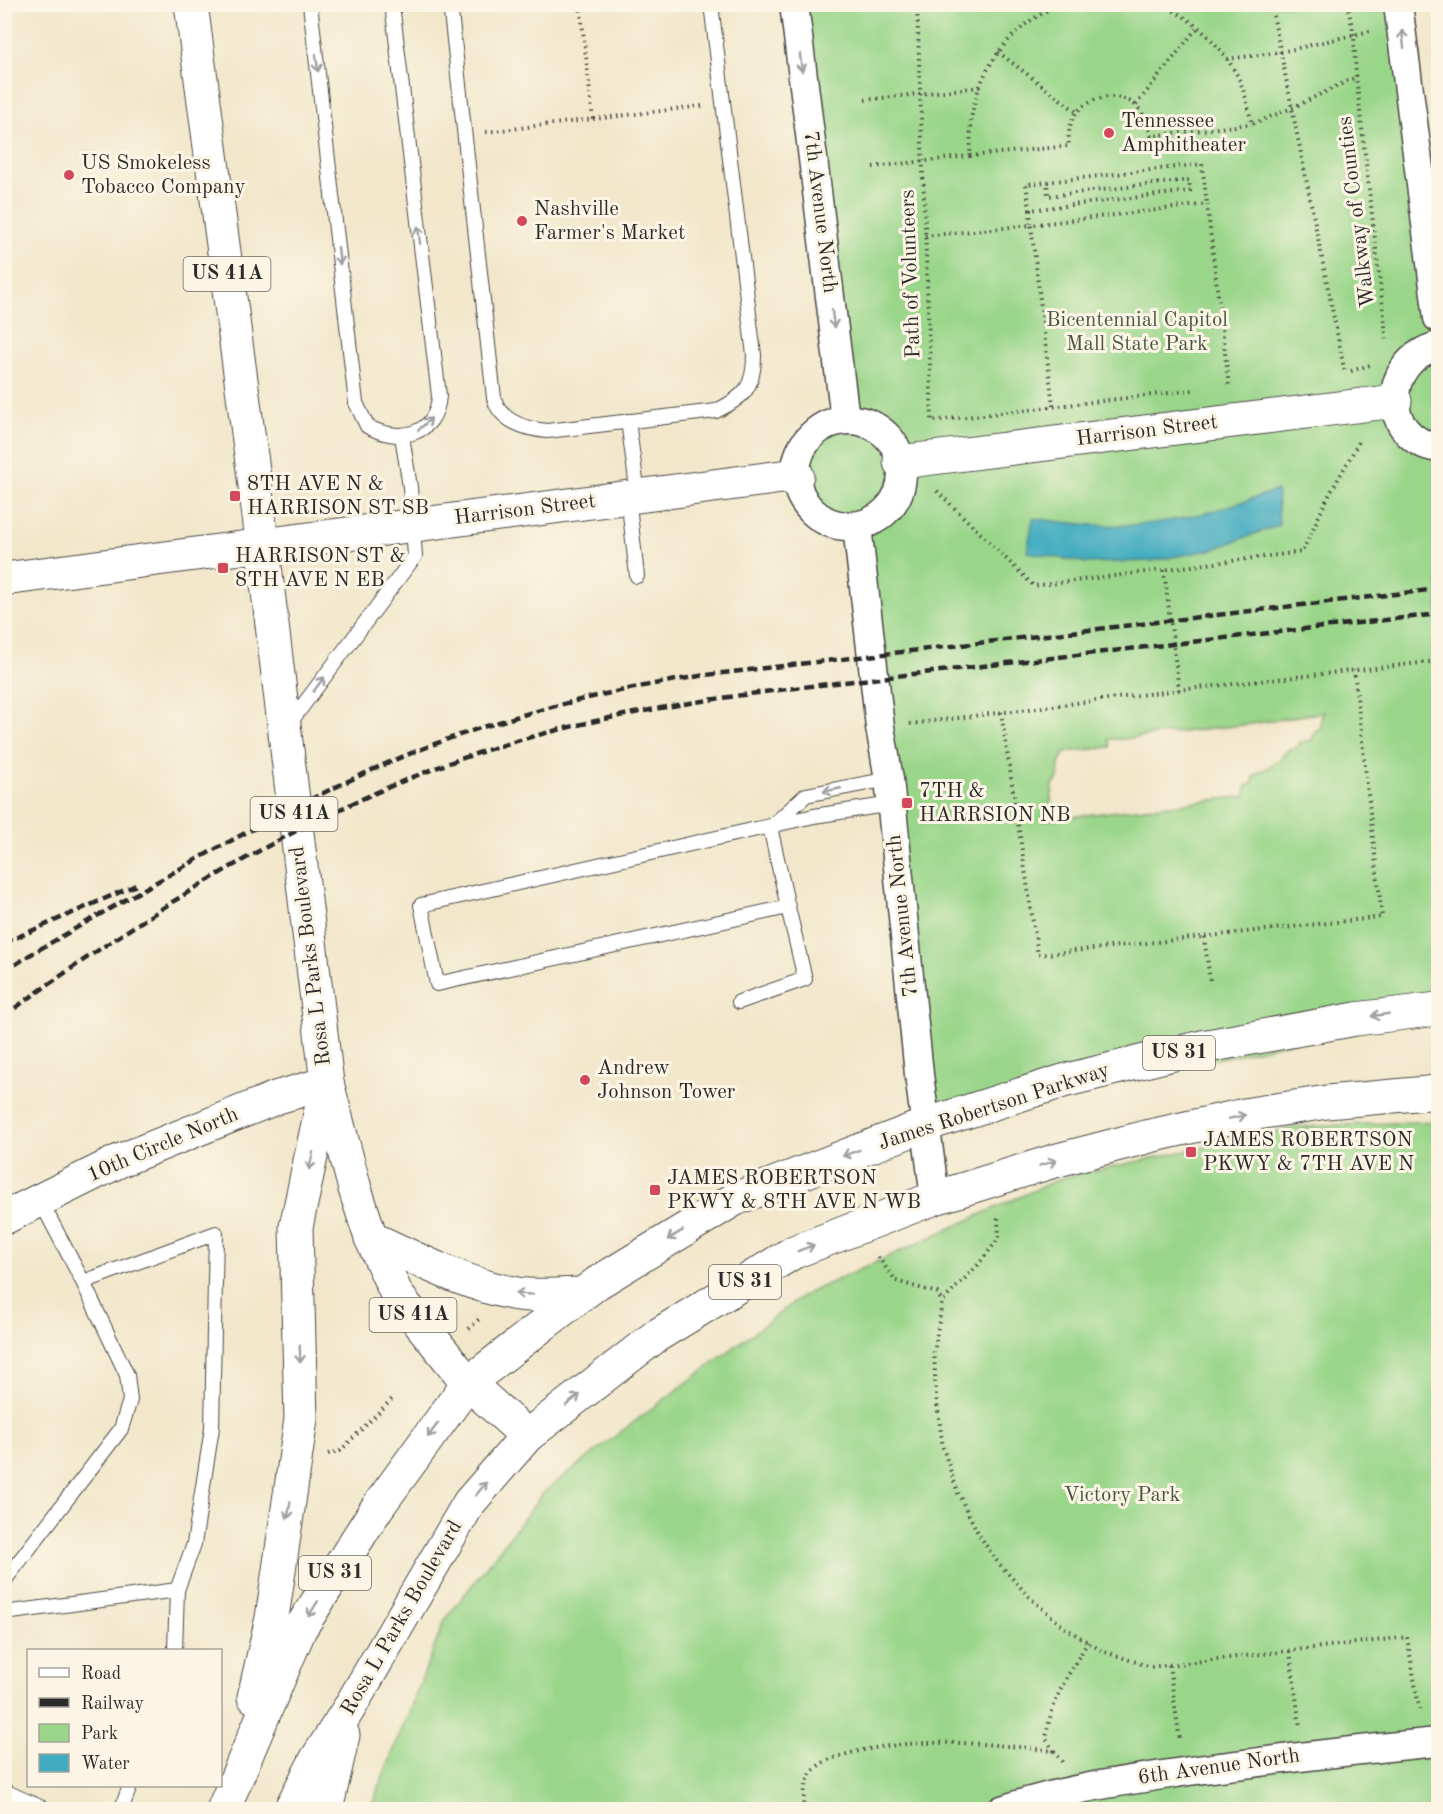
<svg xmlns="http://www.w3.org/2000/svg" width="1443" height="1814" viewBox="0 0 1443 1814" font-family="'Old Standard TT',serif">
<style>
.green{fill:#9ad68a;stroke:#62805a;stroke-width:1.5;fill-rule:evenodd}
.water{fill:#41abc0;stroke:#366b76;stroke-width:1.5}
.lines{fill:none;stroke-linecap:round;stroke-linejoin:round}
.lane-casing{stroke:#494743;stroke-width:16}
.street-casing{stroke:#494743;stroke-width:31}
.secondary-casing{stroke:#494743;stroke-width:35}
.primary-casing{stroke:#494743;stroke-width:35}
.path{stroke:#494743;stroke-width:4;stroke-dasharray:1.5 4.5;stroke-linecap:butt}
.lane{stroke:#fff;stroke-width:14}
.street{stroke:#fff;stroke-width:28}
.secondary{stroke:#fff;stroke-width:33}
.primary{stroke:#fff;stroke-width:33}
.rail{stroke:#2b2b2b;stroke-width:4.5;stroke-dasharray:9 4.5;stroke-linecap:butt}
.oneway{stroke:#a0a0a0}
.poi-dot{fill:#d1495b;stroke:#fcf5e5;stroke-width:2}
.labels{text-anchor:middle;dominant-baseline:central;stroke-width:6;stroke-linejoin:round;paint-order:stroke}
.shield{fill:#fcf5e5;stroke:#6a6863;stroke-width:1.5}
.shield-label{font-size:20px;font-weight:bold;fill:#2b2b2b}
.poi-label{font-size:21px;fill:#2b2b2b;stroke:#fcf5e5;text-anchor:start}
.street-label{font-size:21px;fill:#2b2b2b;stroke:#fcf5e5}
.park-label{font-size:21px;fill:#475643;stroke:#fcf5e5}
</style>
<rect width="100%" height="100%" fill="#fcf5e5"/>
<filter id="ink" filterUnits="userSpaceOnUse"><feTurbulence type="fractalNoise" baseFrequency=".0167" numOctaves="2"/><feDisplacementMap in="SourceGraphic" scale="12" xChannelSelector="R" yChannelSelector="G"/><feConvolveMatrix kernelMatrix="1 2 1 2 8 2 1 2 1" color-interpolation-filters="sRGB"/></filter>
<filter id="wash" filterUnits="userSpaceOnUse"><feTurbulence type="fractalNoise" baseFrequency=".008" numOctaves="4" result="noise"/><feDisplacementMap in="SourceGraphic" scale="24" xChannelSelector="R" yChannelSelector="G"/><feGaussianBlur stdDeviation="1.35" result="paint"/><feColorMatrix in="noise" values="0 0 0 0 0 0 0 0 0 0 0 0 0 0 0 0 0 1.4 0 .05"/><feComposite in="paint" operator="in"/></filter>
<g filter="url(#wash)">
<rect width="100%" height="100%" fill="#f2e7cb"/>
<g class="green">
<path d="M794 5H1398L1438 318V1009L925 1125 849 526C787 517 776 441 837 420ZM1324 712 1321 718V728L1315 731 1312 740 1300 742 1297 747 1293 749 1290 748C1283 755 1278 762 1269 767 1263 771 1258 772 1253 777L1254 779 1253 783 1246 786V796L1044 820V815L1050 807 1053 785C1062 778 1057 770 1060 761 1062 758 1064 755 1065 752L1110 747 1109 739H1122L1251 724Z"/>
<path d="M1438 1121V1809L370 1810 445 1620 544 1492 622 1431 804 1295 1061 1178 1297 1127Z"/>
</g>
<path class="water" d="M1277 490 1279 525 1214 549 1152 561 1087 563 1027 552 1033 518C1065 523 1097 527 1129 525 1180 523 1229 507 1277 490Z"/>
</g>
<g filter="url(#ink)">
<g class="lines">
<g class="lane-casing">
<g id="lane">
<path d="M310 4 356 403 367 426C397 443 436 437 439 396L392 4"/>
<path d="M450 4 494 398C500 421 525 429 547 431L716 411C745 397 754 387 754 355L711 4"/>
<path d="M628 421 638 495"/>
<path d="M628 496 637 576"/>
<path d="M289 724 415 556 410 487 402 436"/>
<path d="M772 826 806 795 889 779"/>
<path d="M770 827 788 907 437 984 421 905 814 816 892 804"/>
<path d="M739 1002 805 979 788 907"/>
<path d="M83 1282 216 1233 212 1428 194 1544 177 1590"/>
<path d="M4 1581 121 1429 130 1400 127 1375 83 1282 40 1200"/>
<path d="M4 1613 177 1590 175 1650"/>
<path d="M4 1791 47 1810"/>
<path d="M121 1810 130 1786"/>
</g>
</g>
<g class="street-casing">
<g id="street">
<path d="M794 4 845 419"/>
<path d="M1398 4 1438 318"/>
<path d="M1438 346C1380 361 1381 439 1438 448"/>
<circle cx="849" cy="473" r="53"/>
<path d="M857 526 880 727 889 779 919 1074 935 1198"/>
<path d="M1002 1810C1066 1788 1124 1781 1189 1771 1272 1760 1355 1750 1438 1742"/>
</g>
</g>
<g class="secondary-casing">
<g id="secondary">
<path d="M900 462 1395 401"/>
<path d="M4 579 797 475"/>
<path d="M4 1218 119 1161 278 1097 327 1083"/>
</g>
</g>
<g class="primary-casing">
<g id="primary">
<path d="M191 4 258 508 327 1083 355 1189 371 1238 397 1295 468 1383 527 1436"/>
<path d="M371 1238C419 1260 466 1285 517 1294 538 1297 562 1294 582 1294"/>
<path d="M254 1697 272 1618 301 1419 296 1227 325 1091"/>
<path d="M223 1810 300 1629 377 1508 468 1383 597 1283 735 1199 925 1125 1063 1081 1202 1047 1356 1019 1438 1009"/>
<path d="M290 1810 316 1760 348 1710 469 1503 527 1436 656 1336 794 1252 935 1198 1054 1161 1150 1136 1244 1115 1327 1102 1438 1092"/>
<path d="M326 1810 343 1735"/>
</g>
</g>
<g class="path">
<path d="M580 4 593 119"/>
<path d="M917 4 932 421 1194 390"/>
<path d="M1157 4C1190 14 1221 45 1237 75 1245 90 1248 108 1252 124L1292 108 1356 77"/>
<path d="M1271 4 1345 373"/>
<path d="M1347 4 1354 35 1356 77 1387 343"/>
<path d="M998 52 1077 112"/>
<path d="M1227 59 1281 52 1370 31"/>
<path d="M865 100 980 87"/>
<path d="M1136 105 1197 28"/>
<path d="M486 132 702 106"/>
<path d="M970 156 1069 146C1068 135 1069 124 1075 115 1087 96 1121 90 1137 107 1145 115 1148 125 1151 136L1252 124"/>
<path d="M873 167 970 156C971 142 970 128 972 114 981 64 1014 23 1061 4"/>
<path d="M1030 210 1026 184 1047 182"/>
<path d="M925 236 1031 225 1030 210 1190 191 1189 180 1048 196 1047 182 1202 164 1207 204"/>
<path d="M1351 371 1373 364"/>
<path d="M1053 406 1031 225 1207 204 1229 386"/>
<path d="M937 491 1034 586 1302 552 1328 497 1360 440"/>
<path d="M1164 570 1179 690"/>
<path d="M1001 712 1038 955 1382 917 1354 670"/>
<path d="M910 724 1179 690 1438 661"/>
<path d="M1204 937 1210 980"/>
<path d="M998 1218 999 1238 978 1265 942 1302 934 1353 936 1396 943 1448 958 1493 979 1535 996 1560 1029 1597 1065 1628 1102 1651 1151 1667 1407 1637 1420 1713"/>
<path d="M878 1257 896 1281 937 1293 942 1302"/>
<path d="M469 1329 479 1319"/>
<path d="M328 1454 340 1451 394 1397"/>
<path d="M1290 1651 1300 1727"/>
<path d="M1169 1665 1180 1741"/>
<path d="M1054 1751 1046 1739C1050 1702 1069 1673 1088 1642"/>
<path d="M803 1810C804 1794 804 1778 817 1767 825 1760 836 1757 847 1754 914 1736 986 1743 1054 1751L1063 1763"/>
</g>
<use href="#lane" class="lane"/>
<use href="#street" class="street"/>
<use href="#secondary" class="secondary"/>
<use href="#primary" class="primary"/>
<g class="rail">
<path d="M4 943 136 885"/>
<path d="M4 972 28 956C137 893 245 829 359 776 469 724 587 694 706 675L1438 589"/>
<path d="M4 1016C133 923 270 834 418 775 581 709 758 692 932 672 1100 652 1269 633 1438 614"/>
</g>
</g>
<defs><path id="oneway-shaft" d="M-6 0H5M1.5-3L5.5 0L1.5 3" fill="none" stroke-width="1.6" stroke-linecap="round" stroke-linejoin="round" transform="scale(1.5)"/></defs>
<g class="oneway">
<use href="#oneway-shaft" transform="translate(1403 39) rotate(-97)"/>
<use href="#oneway-shaft" transform="translate(317 63) rotate(83)"/>
<use href="#oneway-shaft" transform="translate(801 63) rotate(83)"/>
<use href="#oneway-shaft" transform="translate(419 235) rotate(-97)"/>
<use href="#oneway-shaft" transform="translate(339 256) rotate(83)"/>
<use href="#oneway-shaft" transform="translate(833 319) rotate(83)"/>
<use href="#oneway-shaft" transform="translate(425 424) rotate(-43)"/>
<use href="#oneway-shaft" transform="translate(319 684) rotate(-53)"/>
<use href="#oneway-shaft" transform="translate(832 790) rotate(169)"/>
<use href="#oneway-shaft" transform="translate(1380 1015) rotate(172)"/>
<use href="#oneway-shaft" transform="translate(1237 1117) rotate(-12)"/>
<use href="#oneway-shaft" transform="translate(851 1153) rotate(159)"/>
<use href="#oneway-shaft" transform="translate(311 1161) rotate(103)"/>
<use href="#oneway-shaft" transform="translate(1048 1163) rotate(-17)"/>
<use href="#oneway-shaft" transform="translate(675 1235) rotate(149)"/>
<use href="#oneway-shaft" transform="translate(806 1248) rotate(-21)"/>
<use href="#oneway-shaft" transform="translate(524 1294) rotate(-176)"/>
<use href="#oneway-shaft" transform="translate(300 1354) rotate(88)"/>
<use href="#oneway-shaft" transform="translate(573 1400) rotate(-38)"/>
<use href="#oneway-shaft" transform="translate(433 1430) rotate(126)"/>
<use href="#oneway-shaft" transform="translate(481 1489) rotate(-50)"/>
<use href="#oneway-shaft" transform="translate(289 1510) rotate(99)"/>
<use href="#oneway-shaft" transform="translate(313 1609) rotate(122)"/>
</g>
</g>
<g class="poi-dot">
<circle cx="1109" cy="133" r="6"/>
<circle cx="69" cy="175" r="6"/>
<circle cx="522" cy="221" r="6"/>
<rect x="229" y="490" width="12" height="12" rx="3"/>
<rect x="217" y="562" width="12" height="12" rx="3"/>
<rect x="901" y="797" width="12" height="12" rx="3"/>
<circle cx="585" cy="1080" r="6"/>
<rect x="1185" y="1146" width="12" height="12" rx="3"/>
<rect x="649" y="1184" width="12" height="12" rx="3"/>
</g>
<g class="labels">
<g class="shield">
<rect x="183.5" y="257" width="87" height="34" rx="4.5"/>
<rect x="250.5" y="797" width="87" height="34" rx="4.5"/>
<rect x="1143" y="1036" width="72" height="34" rx="4.5"/>
<rect x="709" y="1265" width="72" height="34" rx="4.5"/>
<rect x="369.5" y="1298" width="87" height="34" rx="4.5"/>
<rect x="299" y="1556" width="72" height="34" rx="4.5"/>
</g>
<g class="shield-label">
<text x="227" y="274">US 41A</text>
<text x="294" y="814">US 41A</text>
<text x="1179" y="1053">US 31</text>
<text x="745" y="1282">US 31</text>
<text x="413" y="1315">US 41A</text>
<text x="335" y="1573">US 31</text>
</g>
<g class="poi-label">
<text x="1121" y="121">Tennessee<tspan x="1121" dy="24">Amphitheater</tspan></text>
<text x="81" y="163">US Smokeless<tspan x="81" dy="24">Tobacco Company</tspan></text>
<text x="534" y="209">Nashville<tspan x="534" dy="24">Farmer's Market</tspan></text>
<text x="247" y="484">8TH AVE N &amp;<tspan x="247" dy="24">HARRISON ST SB</tspan></text>
<text x="235" y="556">HARRISON ST &amp;<tspan x="235" dy="24">8TH AVE N EB</tspan></text>
<text x="919" y="791">7TH &amp;<tspan x="919" dy="24">HARRSION NB</tspan></text>
<text x="597" y="1068">Andrew<tspan x="597" dy="24">Johnson Tower</tspan></text>
<text x="1203" y="1140">JAMES ROBERTSON<tspan x="1203" dy="24">PKWY &amp; 7TH AVE N</tspan></text>
<text x="667" y="1178">JAMES ROBERTSON<tspan x="667" dy="24">PKWY &amp; 8TH AVE N WB</tspan></text>
</g>
<g class="street-label">
<text transform="translate(820 212) rotate(83)">7th Avenue North</text>
<text transform="translate(1357 212) rotate(-97)">Walkway of Counties</text>
<text transform="translate(911 274) rotate(-92)">Path of Volunteers</text>
<text transform="translate(1147 431) rotate(-7)">Harrison Street</text>
<text transform="translate(525 510) rotate(-7)">Harrison Street</text>
<text transform="translate(903 916) rotate(-96)">7th Avenue North</text>
<text transform="translate(311 956) rotate(-97)">Rosa L Parks Boulevard</text>
<text transform="translate(994 1107) rotate(-18)">James Robertson Parkway</text>
<text transform="translate(163 1145) rotate(-23)">10th Circle North</text>
<text transform="translate(402 1618) rotate(-60)">Rosa L Parks Boulevard</text>
<text transform="translate(1219 1767) rotate(-8)">6th Avenue North</text>
</g>
<g class="park-label">
<text x="1137" y="320">Bicentennial Capitol<tspan x="1137" dy="24">Mall State Park</tspan></text>
<text x="1122" y="1495">Victory Park</text>
</g>
</g>
<rect width="1443" height="1814" fill="none" stroke="#fcf5e5" stroke-width="24"/>
<rect x="27" y="1649" width="195" height="138" fill="#fcf5e5" stroke="#a8a49b" stroke-width="1.5"/>
<rect x="39" y="1668" width="30" height="9" fill="#ffffff" stroke="#a8a49b" stroke-width="1.5"/>
<text x="81" y="1679" font-size="18" fill="#2b2b2b">Road</text>
<rect x="39" y="1698" width="30" height="9" fill="#2b2b2b" stroke="#a8a49b" stroke-width="1.5"/>
<text x="81" y="1709" font-size="18" fill="#2b2b2b">Railway</text>
<rect x="39" y="1724" width="30" height="18" fill="#9ad68a" stroke="#a8a49b" stroke-width="1.5"/>
<text x="81" y="1739" font-size="18" fill="#2b2b2b">Park</text>
<rect x="39" y="1754" width="30" height="18" fill="#41abc0" stroke="#a8a49b" stroke-width="1.5"/>
<text x="81" y="1769" font-size="18" fill="#2b2b2b">Water</text>
</svg>
